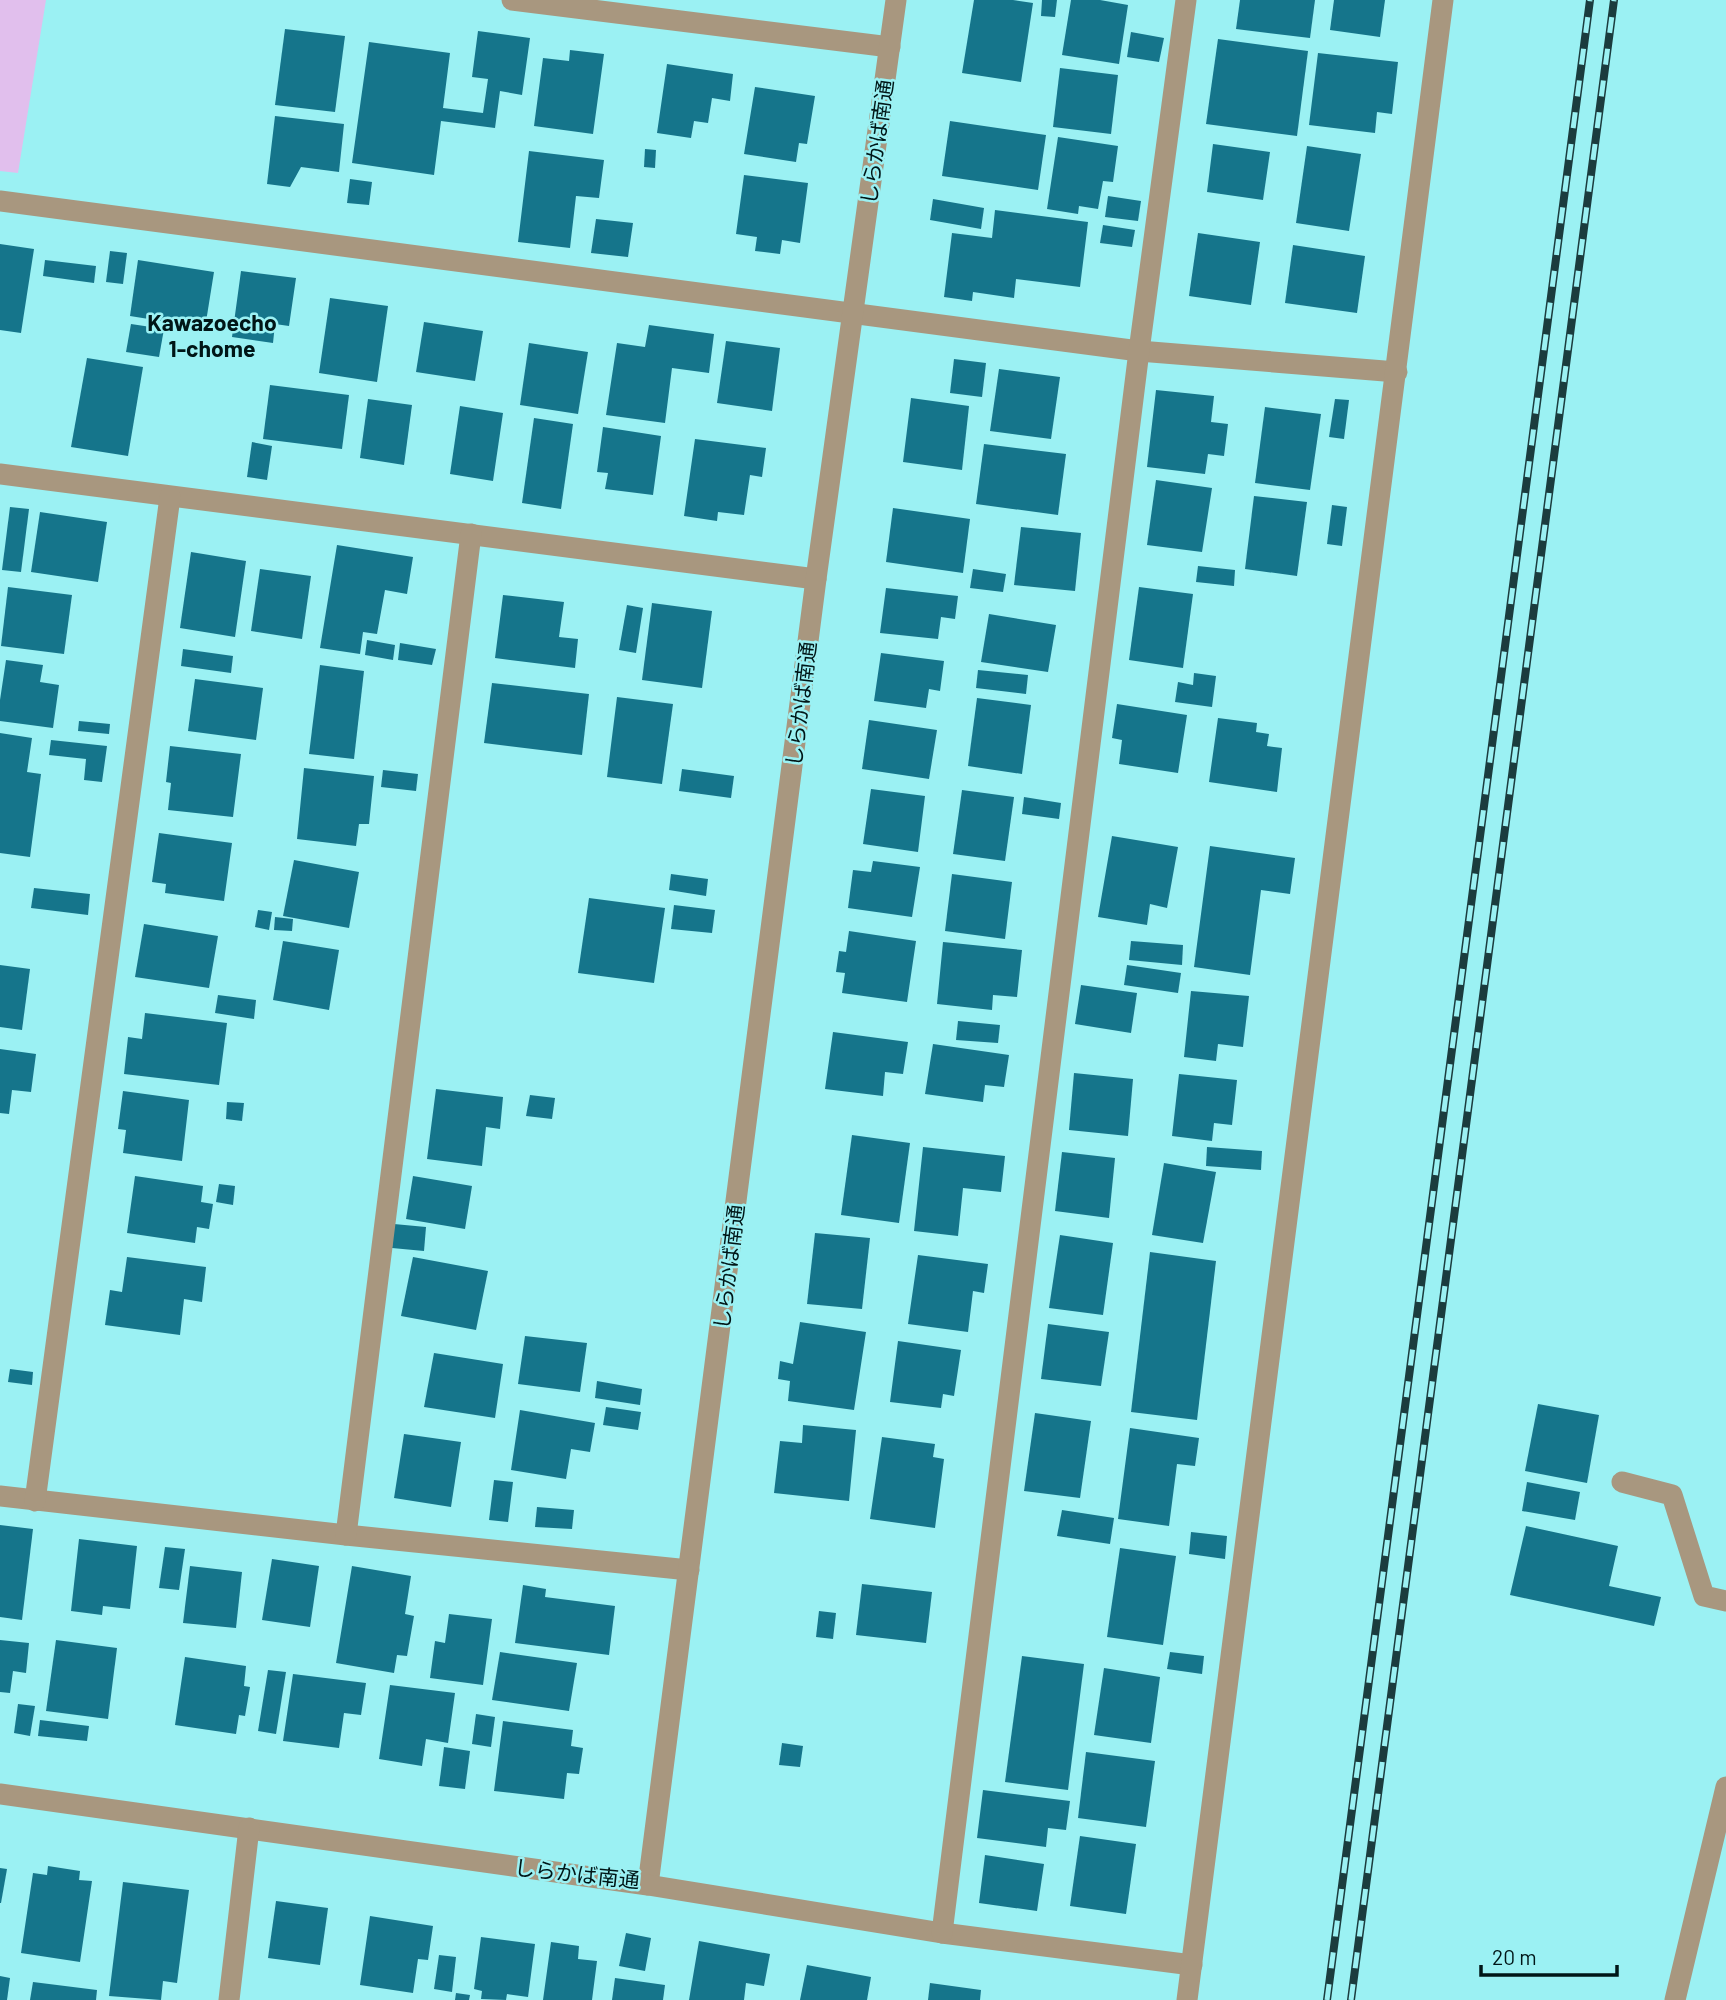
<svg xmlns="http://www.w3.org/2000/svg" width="1726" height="2000" viewBox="0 0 1726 2000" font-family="Barlow,'Noto Sans JP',sans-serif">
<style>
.green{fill:#e1bfed}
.building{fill:#15758b}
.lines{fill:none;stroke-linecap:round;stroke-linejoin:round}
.minor{stroke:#a8977f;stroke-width:21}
.rail-casing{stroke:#1b3c3e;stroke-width:8}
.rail{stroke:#9bf1f3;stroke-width:5;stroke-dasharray:16;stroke-linecap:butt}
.labels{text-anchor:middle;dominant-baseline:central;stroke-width:5;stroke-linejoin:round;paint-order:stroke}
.street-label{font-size:21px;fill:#001617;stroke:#9bf1f3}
.neighbourhood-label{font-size:23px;font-weight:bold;fill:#001617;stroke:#9bf1f3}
</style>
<rect width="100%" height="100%" fill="#9bf1f3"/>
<path class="green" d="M0 0H46L18 173 0 171Z"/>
<g class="building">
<path d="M974 0H1013L1033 3 1021 82 962 73Z"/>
<path d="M1042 0H1057L1055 17 1041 16Z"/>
<path d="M1071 0H1100L1128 5 1119 64 1062 55Z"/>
<path d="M1240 0H1315L1310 38 1236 29Z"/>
<path d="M1334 0H1385L1380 37 1330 30Z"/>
<path d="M285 29 345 36 335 112 275 105Z"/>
<path d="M478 31 530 38 522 95 500 91 495 128 441 121 434 175 352 163 369 42 450 53 443 108 483 113 488 79 472 77Z"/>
<path d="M1131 32 1164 38 1159 62 1127 57Z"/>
<path d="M1218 39 1308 51 1297 136 1206 124Z"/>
<path d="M570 50 604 54 593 134 534 126 543 58 569 61Z"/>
<path d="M1318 53 1398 62 1392 114 1377 112 1375 133 1309 125Z"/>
<path d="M667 64 733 74 730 101 712 98 708 123 694 121 691 138 657 133Z"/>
<path d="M1060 68 1118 75 1111 134 1053 127Z"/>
<path d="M755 87 815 96 807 144 799 143 796 162 744 154Z"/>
<path d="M275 116 344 124 339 172 301 167 290 187 267 184Z"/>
<path d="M950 121 1046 135 1038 190 942 176Z"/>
<path d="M1058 137 1118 146 1113 182 1103 181 1098 209 1079 206 1078 214 1047 209Z"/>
<path d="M1213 144 1270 152 1263 200 1207 192Z"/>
<path d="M1307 146 1361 154 1349 231 1296 223Z"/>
<path d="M645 149 656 150 655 168 644 167Z"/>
<path d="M529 151 604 160 599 198 576 196 570 248 518 242Z"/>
<path d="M744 175 808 183 800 243 782 240 780 254 755 251 757 237 736 234Z"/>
<path d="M350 179 372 182 369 205 347 203Z"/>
<path d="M1108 196 1141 201 1138 221 1105 217Z"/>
<path d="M933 199 984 208 981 229 930 220Z"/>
<path d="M995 210 1088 222 1080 287 1016 279 1014 298 973 292 972 301 944 297 952 233 992 238Z"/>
<path d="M596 219 633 223 628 257 591 253Z"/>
<path d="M1103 225 1135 230 1132 247 1100 243Z"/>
<path d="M1198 233 1260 242 1251 305 1189 296Z"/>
<path d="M0 244 34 249 21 333 0 330Z"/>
<path d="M1293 245 1365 256 1357 313 1285 303Z"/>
<path d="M110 251 127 253 123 284 106 282Z"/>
<path d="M45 260 96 266 94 283 43 276Z"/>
<path d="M138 260 214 272 205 328 130 316Z"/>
<path d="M241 271 296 278 289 326 275 324 273 343 232 337Z"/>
<path d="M330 298 388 306 377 382 319 373Z"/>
<path d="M424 322 483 331 475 381 416 372Z"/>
<path d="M131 324 164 329 159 357 126 352Z"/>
<path d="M649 325 714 334 709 373 672 368 665 423 606 415 617 343 645 347Z"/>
<path d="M726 341 780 348 772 411 717 403Z"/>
<path d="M529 343 588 352 578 414 520 405Z"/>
<path d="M87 358 143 367 128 456 71 447Z"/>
<path d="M954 359 986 363 982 397 950 393Z"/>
<path d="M999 369 1060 377 1051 439 990 431Z"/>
<path d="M270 385 349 395 342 449 263 439Z"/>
<path d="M1156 390 1214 396 1211 422 1228 424 1224 456 1208 454 1205 474 1147 467Z"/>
<path d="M911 398 969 406 962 470 903 462Z"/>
<path d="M368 399 412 405 404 465 360 458Z"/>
<path d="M1335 399 1349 400 1344 439 1329 437Z"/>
<path d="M460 406 503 413 493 481 450 474Z"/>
<path d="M1265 407 1321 414 1310 490 1255 483Z"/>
<path d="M534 418 573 424 561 509 522 503Z"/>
<path d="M603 427 661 436 653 495 605 489 608 473 597 472Z"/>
<path d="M695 439 766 448 762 477 750 475 744 515 718 512 717 521 684 516Z"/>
<path d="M252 442 272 446 267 480 247 477Z"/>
<path d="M984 444 1066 454 1058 515 976 504Z"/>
<path d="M1156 480 1212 488 1202 552 1147 545Z"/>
<path d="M1254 496 1307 502 1297 576 1245 569Z"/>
<path d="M1332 505 1347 507 1342 546 1327 544Z"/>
<path d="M10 507 29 509 21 572 2 570Z"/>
<path d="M893 508 970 519 963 573 886 562Z"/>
<path d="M40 512 107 522 98 582 31 572Z"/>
<path d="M1021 527 1081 533 1075 591 1014 585Z"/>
<path d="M337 545 413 557 407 594 385 590 377 634 363 632 360 654 320 648Z"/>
<path d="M191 552 246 561 235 637 180 628Z"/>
<path d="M1198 566 1235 570 1234 586 1196 582Z"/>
<path d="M260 569 311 576 302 639 251 631Z"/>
<path d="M973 569 1006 574 1003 592 970 588Z"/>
<path d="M8 587 72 595 64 654 1 646Z"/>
<path d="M1139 587 1193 594 1183 668 1129 660Z"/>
<path d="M886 588 958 596 955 619 941 617 938 639 880 633Z"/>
<path d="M503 595 564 602 559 637 578 639 575 668 495 658Z"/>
<path d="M652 603 712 611 702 688 642 680Z"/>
<path d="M627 605 643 608 636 653 619 650Z"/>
<path d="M989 614 1056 625 1048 672 981 662Z"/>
<path d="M367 640 395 645 393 660 365 655Z"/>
<path d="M400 643 436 649 432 665 398 660Z"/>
<path d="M183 649 233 656 231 673 181 666Z"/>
<path d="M881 653 944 661 940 691 929 689 926 708 874 701Z"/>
<path d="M6 660 43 665 40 682 59 685 53 728 0 721V700Z"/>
<path d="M320 665 364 671 354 759 309 754Z"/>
<path d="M978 670 1028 675 1026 694 976 688Z"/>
<path d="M1194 673 1216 676 1212 707 1175 702 1178 682 1193 685Z"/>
<path d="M195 679 263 688 256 740 188 731Z"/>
<path d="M492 683 589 694 582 755 484 743Z"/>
<path d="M617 697 673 704 662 784 607 777Z"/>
<path d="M977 698 1031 705 1022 774 968 766Z"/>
<path d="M1117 704 1187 715 1178 773 1119 764 1122 740 1112 738Z"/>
<path d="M1218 718 1257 723 1256 732 1269 734 1267 746 1282 748 1277 792 1209 782Z"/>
<path d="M869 720 937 730 929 779 862 769Z"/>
<path d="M79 721 110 724 109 734 78 731Z"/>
<path d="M0 733 32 738 27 772 41 774 30 857 0 853Z"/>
<path d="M51 740 107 746 102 782 84 780 86 759 49 755Z"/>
<path d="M170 746 241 754 233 817 168 810 171 783 166 782Z"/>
<path d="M304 768 374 776 369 824H359L356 846 297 839Z"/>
<path d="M682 769 734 776 731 798 679 791Z"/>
<path d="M383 770 418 774 416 791 381 787Z"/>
<path d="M871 789 925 796 918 852 863 844Z"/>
<path d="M962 790 1014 797 1005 861 953 854Z"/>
<path d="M1024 797 1061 803 1059 819 1022 814Z"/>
<path d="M159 833 232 843 224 901 165 893 166 884 152 882Z"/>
<path d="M1112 836 1178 847 1167 908 1150 904 1147 925 1098 917Z"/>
<path d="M1210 846 1295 858 1290 894 1261 890 1250 975 1194 967Z"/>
<path d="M294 860 359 872 349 928 283 916Z"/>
<path d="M873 861 920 867 912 917 848 908 853 870 871 872Z"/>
<path d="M671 874 708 879 706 896 669 890Z"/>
<path d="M952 874 1012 882 1005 939 945 931Z"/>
<path d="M34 888 90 894 88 915 31 908Z"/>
<path d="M589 898 665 908 654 983 578 973Z"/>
<path d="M674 905 715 910 712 933 671 929Z"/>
<path d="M258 910 272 912 269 930 255 927Z"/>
<path d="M275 917 293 919 292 931 274 930Z"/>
<path d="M144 924 218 936 209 988 135 977Z"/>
<path d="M849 931 916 941 907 1002 842 993 845 973 836 972 839 951 846 952Z"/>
<path d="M283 941 339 950 329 1010 273 1000Z"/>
<path d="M1131 941 1183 945 1182 965 1129 960Z"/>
<path d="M943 942 1022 950 1017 997 993 995 992 1010 937 1004Z"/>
<path d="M0 965 30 969 22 1030 0 1027Z"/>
<path d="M1127 965 1181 973 1178 993 1124 985Z"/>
<path d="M1081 985 1137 993 1131 1033 1075 1024Z"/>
<path d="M1191 991 1249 996 1243 1047 1218 1044 1216 1061 1184 1057Z"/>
<path d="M218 995 256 1000 254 1019 215 1013Z"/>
<path d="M145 1013 227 1023 219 1085 124 1074 128 1037 142 1039Z"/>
<path d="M958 1021 1000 1025 998 1043 956 1040Z"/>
<path d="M833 1032 908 1042 903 1074 885 1072 883 1096 825 1089Z"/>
<path d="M933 1044 1009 1055 1004 1087 985 1085 983 1102 925 1094Z"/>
<path d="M0 1049 36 1054 31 1092 12 1090 9 1114 0 1113Z"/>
<path d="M1074 1073 1133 1079 1128 1136 1069 1130Z"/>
<path d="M1179 1074 1237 1080 1232 1125 1214 1123 1212 1141 1172 1136Z"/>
<path d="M436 1089 503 1097 500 1129 486 1127 482 1166 427 1159Z"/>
<path d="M123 1091 189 1100 182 1161 123 1153 126 1130 118 1129Z"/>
<path d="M530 1095 555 1098 552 1119 526 1116Z"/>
<path d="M227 1102 244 1103 242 1121 226 1119Z"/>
<path d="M852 1135 910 1143 899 1223 841 1215Z"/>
<path d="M923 1147 1005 1156 1001 1192 963 1188 958 1236 914 1231Z"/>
<path d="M1207 1147 1262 1151 1261 1170 1206 1166Z"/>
<path d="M1062 1152 1115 1158 1109 1218 1055 1211Z"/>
<path d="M1164 1163 1216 1172 1203 1243 1152 1235Z"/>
<path d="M135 1176 203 1186 201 1202 213 1204 209 1229 197 1227 195 1243 127 1233Z"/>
<path d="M413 1176 472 1186 465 1229 406 1219Z"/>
<path d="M219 1184 235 1186 233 1205 216 1202Z"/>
<path d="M394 1224 426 1227 424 1251 392 1248Z"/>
<path d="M815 1233 870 1238 862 1309 807 1304Z"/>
<path d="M1060 1235 1113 1243 1103 1315 1049 1308Z"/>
<path d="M1150 1252 1216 1261 1197 1420 1131 1412Z"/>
<path d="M918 1255 988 1264 984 1293 973 1291 968 1332 908 1324Z"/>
<path d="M127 1257 206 1267 202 1302 184 1299 180 1335 105 1325 110 1290 122 1292Z"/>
<path d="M413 1257 488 1271 476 1330 401 1316Z"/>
<path d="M800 1322 866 1332 854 1410 788 1401 790 1381 778 1379 780 1361 793 1364Z"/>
<path d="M1048 1324 1109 1332 1101 1386 1041 1379Z"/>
<path d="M525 1336 587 1343 580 1392 518 1384Z"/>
<path d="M898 1341 961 1350 954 1396 943 1394 941 1408 890 1402Z"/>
<path d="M434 1353 503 1364 495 1418 424 1407Z"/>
<path d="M10 1369 33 1372 32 1385 8 1382Z"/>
<path d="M597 1381 642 1389 640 1405 595 1398Z"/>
<path d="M1538 1404 1599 1415 1587 1483 1525 1471Z"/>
<path d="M606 1407 641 1412 638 1430 603 1425Z"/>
<path d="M520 1410 595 1423 590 1452 571 1449 566 1479 511 1470Z"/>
<path d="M1035 1413 1091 1421 1080 1498 1024 1491Z"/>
<path d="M803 1425 856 1430 849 1501 774 1493 780 1441 802 1443Z"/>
<path d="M1130 1428 1199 1438 1195 1466 1177 1464 1169 1526 1118 1519Z"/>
<path d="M404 1434 461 1442 451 1507 394 1498Z"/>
<path d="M882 1437 935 1444 933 1457 944 1459 935 1528 870 1519Z"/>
<path d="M494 1480 513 1482 508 1522 489 1520Z"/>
<path d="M1527 1482 1580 1492 1575 1520 1522 1511Z"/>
<path d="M537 1507 574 1510 572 1529 535 1527Z"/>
<path d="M1062 1510 1114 1518 1110 1544 1057 1536Z"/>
<path d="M0 1525 33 1529 22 1620 0 1617Z"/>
<path d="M1526 1526 1618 1546 1609 1586 1661 1597 1654 1626 1510 1595Z"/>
<path d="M1191 1532 1227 1536 1225 1559 1189 1554Z"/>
<path d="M79 1539 137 1546 130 1609 103 1606 102 1615 71 1611Z"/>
<path d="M165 1547 185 1549 179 1590 159 1588Z"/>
<path d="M1120 1548 1176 1556 1163 1645 1107 1637Z"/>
<path d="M272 1559 319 1566 310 1627 262 1620Z"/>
<path d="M190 1566 242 1572 236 1628 183 1623Z"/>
<path d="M352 1566 411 1576 405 1614 414 1616 407 1656 397 1655 394 1673 336 1663Z"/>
<path d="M862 1584 932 1592 926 1643 856 1635Z"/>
<path d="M523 1585 546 1589 545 1597 615 1606 609 1655 515 1643Z"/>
<path d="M819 1611 836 1613 833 1639 816 1637Z"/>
<path d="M449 1614 492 1619 483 1685 430 1678 435 1641 445 1643Z"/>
<path d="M0 1640 29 1643 26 1673 13 1671 10 1693 0 1692Z"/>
<path d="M56 1640 117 1648 108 1719 46 1711Z"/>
<path d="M500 1652 577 1663 569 1711 492 1700Z"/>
<path d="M1170 1652 1204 1656 1202 1674 1167 1669Z"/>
<path d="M1022 1656 1084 1664 1068 1790 1005 1782Z"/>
<path d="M185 1657 246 1666 244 1686 250 1687 245 1716 239 1715 236 1734 175 1725Z"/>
<path d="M1104 1668 1160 1677 1151 1743 1094 1735Z"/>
<path d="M268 1670 286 1672 276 1734 258 1731Z"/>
<path d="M293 1674 366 1683 361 1715 344 1713 339 1748 283 1741Z"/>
<path d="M390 1685 455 1693 448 1743 426 1739 422 1766 379 1759Z"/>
<path d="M18 1704 35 1706 30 1736 14 1733Z"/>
<path d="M476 1714 495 1717 491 1747 472 1744Z"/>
<path d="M40 1720 89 1726 87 1741 38 1736Z"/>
<path d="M503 1721 573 1730 571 1746 583 1748 579 1774 567 1773 564 1799 494 1791Z"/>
<path d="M782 1743 803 1746 800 1767 779 1765Z"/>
<path d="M444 1747 470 1751 465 1789 439 1786Z"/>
<path d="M1086 1752 1155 1761 1146 1827 1078 1818Z"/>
<path d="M983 1790 1070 1801 1066 1830 1048 1828 1046 1847 977 1838Z"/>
<path d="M1080 1836 1136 1844 1126 1914 1070 1906Z"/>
<path d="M985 1855 1044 1864 1037 1911 979 1903Z"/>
<path d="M48 1866 80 1871 79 1880 92 1881 80 1962 21 1953 33 1873 47 1875Z"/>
<path d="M0 1868 7 1869 1 1903H0Z"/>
<path d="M123 1882 189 1890 177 1983 163 1981 161 2000 109 1996Z"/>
<path d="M276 1901 328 1908 320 1965 268 1958Z"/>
<path d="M370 1916 433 1926 428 1960 418 1959 413 1993 360 1985Z"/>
<path d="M626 1933 651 1938 645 1971 619 1966Z"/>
<path d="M481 1937 535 1944 528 1997 507 1994 506 2000 481 1999 482 1991 474 1989Z"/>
<path d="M699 1941 770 1954 764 1986 746 1983 744 2000H689Z"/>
<path d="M551 1942 579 1946 578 1959 597 1961 592 2000H543Z"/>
<path d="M439 1955 456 1957 452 1992 434 1989Z"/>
<path d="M807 1965 871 1977 867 2000H800Z"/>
<path d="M0 1976 10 1978 7 2000H0Z"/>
<path d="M615 1978 665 1985 663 2000H612Z"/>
<path d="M33 1982 97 1990 96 2000H30Z"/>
<path d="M930 1983 981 1990 980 2000H928Z"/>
<path d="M456 1993 470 1995 469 2000H455Z"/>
</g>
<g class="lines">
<g class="minor">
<path d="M512 0 890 47"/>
<path d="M0 201 1139 351 1397 372"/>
<path d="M0 474 816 579"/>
<path d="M1622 1482 1672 1495 1704 1596 1726 1601"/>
<path d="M0 1496 346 1535 689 1570"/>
<path d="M35 1501 170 497"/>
<path d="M346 1535 471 534"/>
<path d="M0 1794 648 1885 816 579 896 0"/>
<path d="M648 1885 942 1933 1192 1965"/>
<path d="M942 1933 1139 351 1186 0"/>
<path d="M229 2000 249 1828"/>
<path d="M1187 2000 1443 0"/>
<path d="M1675 2000 1726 1787"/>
</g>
<g class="rail-casing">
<g id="rail">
<path d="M1327 2000 1590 0"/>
<path d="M1351 2000 1614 0"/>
</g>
</g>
<use href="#rail" class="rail"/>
</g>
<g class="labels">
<g class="street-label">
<text transform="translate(876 142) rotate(-82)">しらかば南通</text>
<text transform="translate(800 704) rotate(-83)">しらかば南通</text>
<text transform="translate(728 1267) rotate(-83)">しらかば南通</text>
<text transform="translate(577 1873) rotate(6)">しらかば南通</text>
</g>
<g class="neighbourhood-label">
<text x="212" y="322">Kawazoecho<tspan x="212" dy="26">1-chome</tspan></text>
</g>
</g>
<path d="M1481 1965v10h136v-10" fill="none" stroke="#001617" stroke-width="3.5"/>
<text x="1492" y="1965" font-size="21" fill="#001617" stroke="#9bf1f3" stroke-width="5" paint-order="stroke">20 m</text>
</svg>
